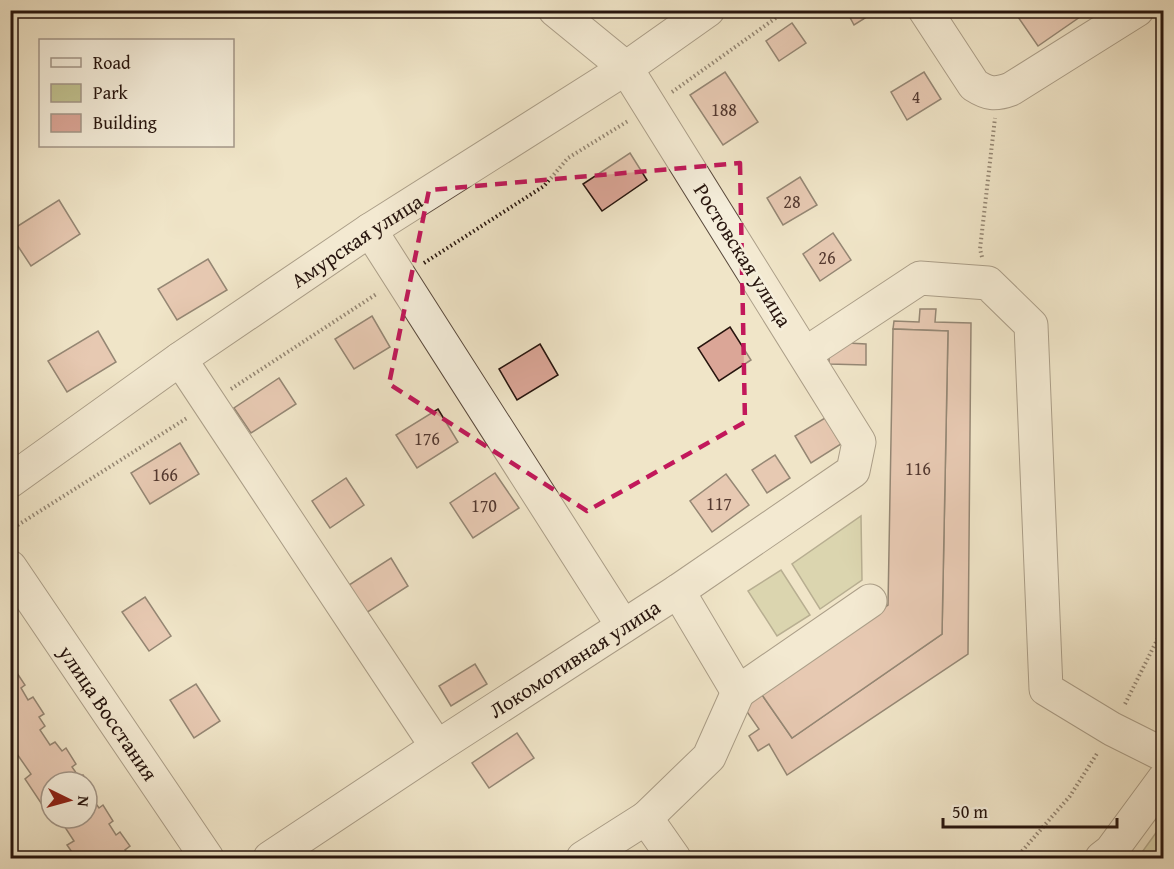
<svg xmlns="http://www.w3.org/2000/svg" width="1174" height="869" viewBox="0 0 1174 869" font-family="'Gentium Book Plus',serif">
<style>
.green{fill:#c1c290;stroke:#746c4f;stroke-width:1.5}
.building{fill:#dba697;stroke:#27150e;stroke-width:1.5}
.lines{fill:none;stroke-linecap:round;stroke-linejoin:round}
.minor-casing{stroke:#59493c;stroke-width:35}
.path{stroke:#27150e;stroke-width:4;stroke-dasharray:1.5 3;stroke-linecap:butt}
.minor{stroke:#f5eedb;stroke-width:33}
.marked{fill:none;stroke:#c2185b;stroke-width:4.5;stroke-dasharray:12 8;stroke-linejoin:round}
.labels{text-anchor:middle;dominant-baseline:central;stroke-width:5;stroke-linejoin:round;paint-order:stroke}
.number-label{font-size:18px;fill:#543930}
.street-label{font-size:21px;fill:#27150e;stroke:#f5eedb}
</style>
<rect width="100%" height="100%" fill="#f0e5c8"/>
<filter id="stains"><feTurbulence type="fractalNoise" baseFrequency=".00333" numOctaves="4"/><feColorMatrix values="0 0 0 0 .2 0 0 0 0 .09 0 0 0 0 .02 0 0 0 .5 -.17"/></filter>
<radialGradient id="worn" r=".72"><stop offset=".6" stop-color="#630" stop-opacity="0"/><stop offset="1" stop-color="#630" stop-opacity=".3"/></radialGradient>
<g class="green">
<path d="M861 516 862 580 820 609 792 564Z"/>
<path d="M781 570 810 615 777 636 748 591Z"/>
<path d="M1163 823V858H1137L1140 855Z"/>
</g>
<g class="building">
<path d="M846 10H878L854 25Z"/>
<path d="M1028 10H1090L1038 46 1018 17Z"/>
<path d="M792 23 806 43 779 61 766 41Z"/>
<path d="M725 72 758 122 723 145 690 95Z"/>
<path d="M924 72 941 99 907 120 891 92Z"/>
<path d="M630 153 647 180 602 211 583 184Z"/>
<path d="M800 177 817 205 783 225 767 198Z"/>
<path d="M59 200 80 234 31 266 10 234V231Z"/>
<path d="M833 233 851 260 820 281 803 254Z"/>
<path d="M208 259 227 290 177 320 158 289Z"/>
<path d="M920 309H936L935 322 971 323 968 654 787 775 769 744 758 751 749 736 759 729 743 706 760 692 792 738 942 634 948 331 893 329 894 321 919 322Z"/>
<path d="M372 316 390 347 354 369 335 339Z"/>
<path d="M730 327 751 360 719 381 698 348Z"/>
<path d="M893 329 948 331 942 634 792 738 760 692 888 605Z"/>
<path d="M98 331 116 362 67 392 48 361Z"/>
<path d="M829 342 866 344V365L829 364Z"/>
<path d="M540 344 558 375 517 400 499 369Z"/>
<path d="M279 378 296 404 251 433 234 408Z"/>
<path d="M438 409 458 442 417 468 396 435Z"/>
<path d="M825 418 841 444 811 463 795 436Z"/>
<path d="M180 443 199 474 150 504 131 473Z"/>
<path d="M775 455 790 478 767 493 752 470Z"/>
<path d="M495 473 519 508 473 538 450 503Z"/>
<path d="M726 474 749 505 712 532 690 501Z"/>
<path d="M346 478 364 505 330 528 312 501Z"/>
<path d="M391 558 408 586 366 613 349 585Z"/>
<path d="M145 597 171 636 149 651 122 612Z"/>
<path d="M475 664 487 684 451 706 439 686Z"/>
<path d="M15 670 25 685 21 688 28 700 33 697 44 714 39 717 45 726 40 730 50 745 55 742 62 751 66 748 76 764 72 767 79 777 83 775 94 791 89 794 99 808 103 805 113 821 109 824 116 835 120 832 130 846 125 850 131 858H76L67 845 74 841 59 818H87V782H51V805L45 809 25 779 31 774 10 744V672Z"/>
<path d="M196 684 220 721 194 738 170 700Z"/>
<path d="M517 733 534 758 489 788 472 763Z"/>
</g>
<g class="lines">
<g class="minor-casing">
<g id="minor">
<path d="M925 10 974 85C988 94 995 95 1011 89L1137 10"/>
<path d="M370 230 623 626"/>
<path d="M805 354 920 278 988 283 1031 325 1046 689 1112 729 1164 755"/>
<path d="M180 359 437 747"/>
<path id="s1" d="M10 481 180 359 370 230 626 68 708 10"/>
<path id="s2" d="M10 567 207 858"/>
<path d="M678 591 738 692 870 601"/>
<path id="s3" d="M270 858 437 747 678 591 853 471 859 442 626 68 555 10"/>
<path d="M583 858 646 818"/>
<path d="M674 858 646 818 709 757 738 692"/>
<path d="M1102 858 1111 851 1164 779"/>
</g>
</g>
<g class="path">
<path d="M672 92 787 10"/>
<path d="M982 257 980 249 995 118"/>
<path d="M424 263 544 186 568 158 628 121"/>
<path d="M231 389 378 293"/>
<path d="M10 530 187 418"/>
<path d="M1125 704 1164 626"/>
<path d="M1016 858 1070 796 1098 752"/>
</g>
<use href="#minor" class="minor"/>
</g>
<path d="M0 0H1174V869H0ZM740 163 745 422 587 511 389 384 429 190Z" fill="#f0e5c8" fill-opacity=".55" fill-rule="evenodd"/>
<path class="marked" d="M740 163 745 422 587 511 389 384 429 190Z"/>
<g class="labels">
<g class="number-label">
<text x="916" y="96">4</text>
<text x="724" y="109">188</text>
<text x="792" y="201">28</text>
<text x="827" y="257">26</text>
<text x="427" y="438">176</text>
<text x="918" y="468">116</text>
<text x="165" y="474">166</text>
<text x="719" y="503">117</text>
<text x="484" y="505">170</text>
</g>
<g class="street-label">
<text stroke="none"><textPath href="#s1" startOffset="422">Амурская улица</textPath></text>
<text transform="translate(743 255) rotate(58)">Ростовская улица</text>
<text stroke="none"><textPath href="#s3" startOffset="364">Локомотивная улица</textPath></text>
<text stroke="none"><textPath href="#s2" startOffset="176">улица Восстания</textPath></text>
</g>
</g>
<rect width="1174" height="869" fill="none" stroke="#f0e5c8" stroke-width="36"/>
<rect x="12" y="12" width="1150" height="845" fill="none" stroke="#27150e" stroke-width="3"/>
<rect x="18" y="18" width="1138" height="833" fill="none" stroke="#27150e" stroke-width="1.5"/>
<rect x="39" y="39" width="195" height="108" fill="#f5eedb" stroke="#a39789" stroke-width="1.5"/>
<rect x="51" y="58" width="30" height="9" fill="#f5eedb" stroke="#a39789" stroke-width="1.5"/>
<text x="93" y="69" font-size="18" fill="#27150e">Road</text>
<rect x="51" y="84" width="30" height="18" fill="#c1c290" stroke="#a39789" stroke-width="1.5"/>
<text x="93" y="99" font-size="18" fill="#27150e">Park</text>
<rect x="51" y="114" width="30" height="18" fill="#dba697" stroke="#a39789" stroke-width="1.5"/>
<text x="93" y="129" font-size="18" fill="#27150e">Building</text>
<g transform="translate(69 800) rotate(95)"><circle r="28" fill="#f5eedb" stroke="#a39789" stroke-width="1.5"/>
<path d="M0-4.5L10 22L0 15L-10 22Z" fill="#8f2418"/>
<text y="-9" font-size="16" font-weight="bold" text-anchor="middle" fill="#27150e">N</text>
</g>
<path d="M943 818v9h174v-9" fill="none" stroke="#27150e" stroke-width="3"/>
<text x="952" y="818" font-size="18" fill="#27150e" stroke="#f5eedb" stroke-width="4.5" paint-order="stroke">50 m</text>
<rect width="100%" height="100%" filter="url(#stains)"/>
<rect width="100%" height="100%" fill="url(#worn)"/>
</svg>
